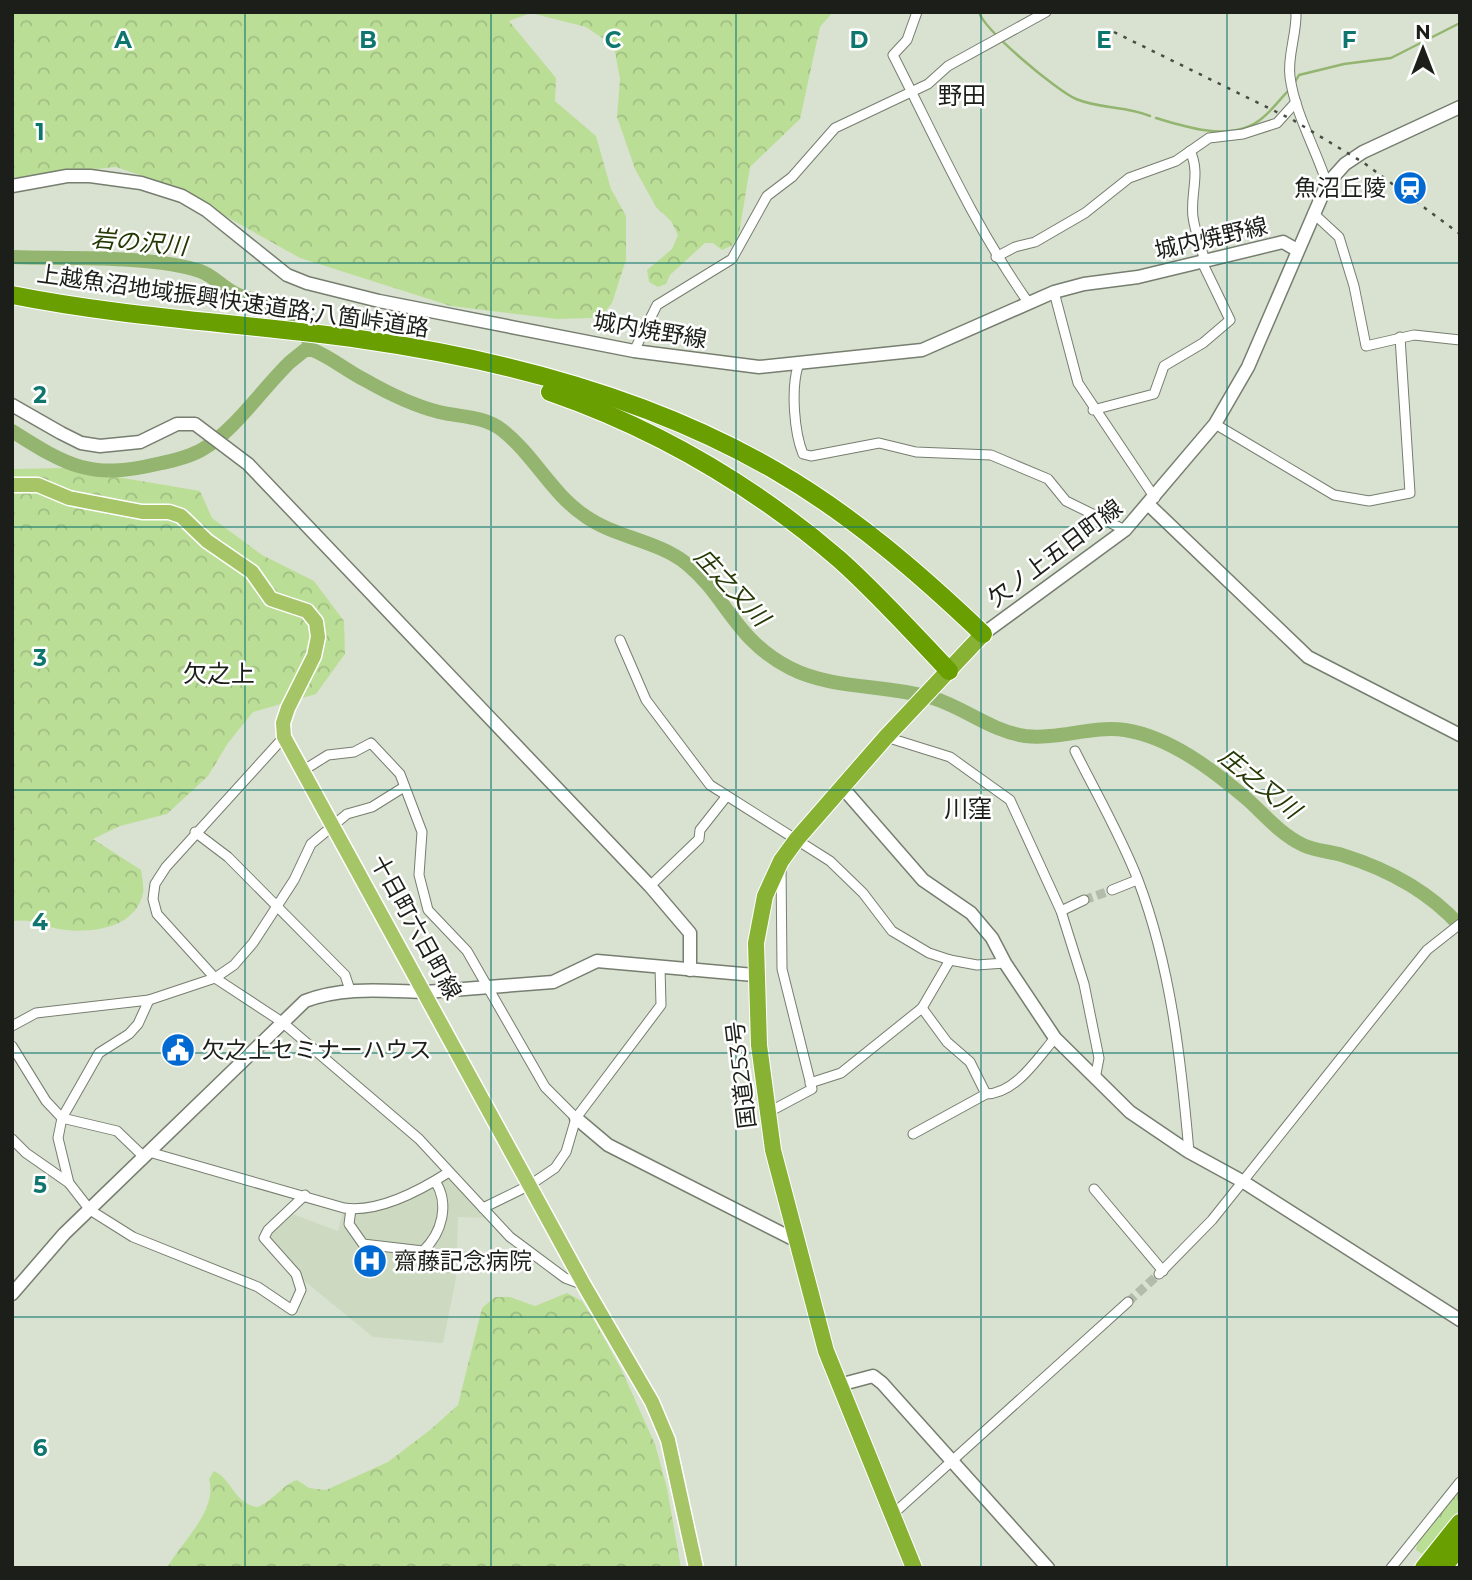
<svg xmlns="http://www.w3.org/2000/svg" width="1472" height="1580" viewBox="0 0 1472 1580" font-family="Montserrat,'Noto Sans JP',sans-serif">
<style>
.built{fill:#cdd9c1}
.grass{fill:url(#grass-tufts)}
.forest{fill:url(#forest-crowns)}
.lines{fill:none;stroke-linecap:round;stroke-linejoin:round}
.stream{stroke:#93b56f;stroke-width:2.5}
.river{stroke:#93b56f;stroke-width:14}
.minor-tunnel{stroke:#b3bbac;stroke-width:9;stroke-dasharray:9 4.5;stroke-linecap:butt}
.minor-casing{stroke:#767e6f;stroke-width:11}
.tertiary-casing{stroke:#767e6f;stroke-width:15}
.secondary-casing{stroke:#767e6f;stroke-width:15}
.primary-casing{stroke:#fff;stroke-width:17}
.trunk-casing{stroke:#fff;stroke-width:18}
.motorway-casing{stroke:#fff;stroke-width:20}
.minor{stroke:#fff;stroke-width:9}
.tertiary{stroke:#fff;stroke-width:12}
.secondary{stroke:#fff;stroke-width:12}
.primary{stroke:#a5c566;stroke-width:14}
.trunk{stroke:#87b233;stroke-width:16}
.motorway{stroke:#699f00;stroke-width:18}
.rail{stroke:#484c43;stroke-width:2.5;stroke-dasharray:3.5 7;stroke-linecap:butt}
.grid{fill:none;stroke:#0f766e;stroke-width:2;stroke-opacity:0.55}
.labels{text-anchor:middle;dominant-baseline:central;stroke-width:5;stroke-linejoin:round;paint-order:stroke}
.poi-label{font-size:23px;fill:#1c1f19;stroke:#fff;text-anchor:start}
.street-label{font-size:23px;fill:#1c1f19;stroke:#fff}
.neighbourhood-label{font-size:24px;fill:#1c1f19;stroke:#fff}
.water-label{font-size:24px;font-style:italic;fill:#243904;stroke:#fff}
.grid-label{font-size:23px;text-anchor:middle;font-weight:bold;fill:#0f766e;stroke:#fff;stroke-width:5;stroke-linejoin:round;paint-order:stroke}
</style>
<defs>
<pattern id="grass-tufts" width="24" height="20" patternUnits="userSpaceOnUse" patternTransform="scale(1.75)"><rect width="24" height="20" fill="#bbde97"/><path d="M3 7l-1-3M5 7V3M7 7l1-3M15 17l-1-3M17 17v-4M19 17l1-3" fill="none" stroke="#a0be82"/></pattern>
<pattern id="forest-crowns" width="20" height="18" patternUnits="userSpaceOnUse" patternTransform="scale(1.75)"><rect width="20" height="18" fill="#bbde97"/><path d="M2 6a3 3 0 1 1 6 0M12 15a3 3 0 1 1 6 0" fill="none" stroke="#a0be82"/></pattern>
</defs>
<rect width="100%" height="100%" fill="#d9e2d1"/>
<path class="built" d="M449 1172 492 1218 458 1217 456 1278 443 1343 373 1337 296 1274 270 1247 268 1230 287 1212 338 1231 344 1208 363 1211Z"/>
<path class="grass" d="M1460 1486V1509L1424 1555 1416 1550 1418 1539Z"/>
<g class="forest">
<path d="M12 12H833L820 27 800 119 750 167 739 234 733 245 722 250 713 243H705L670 275 666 284 658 287 649 282 647 270 672 249 678 235 671 221 656 207 635 169 617 117 620 79 614 46 586 27 531 13 509 21 556 78 555 101 596 136 611 189 626 216V260L612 303 603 314 592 318 557 319 451 306 300 258 172 186 116 167 12 178Z"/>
<path d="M64 468 200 491 212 518 262 555 314 581 344 621 345 654 316 694 253 712 228 743 208 776 167 814 120 826 93 839 141 870C142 877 144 886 143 893 136 927 95 933 66 930 45 928 36 918 12 921V469Z"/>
<path d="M567 1293 582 1301 593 1318 621 1369 655 1444 667 1488 681 1568H167C181 1542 218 1511 209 1479L214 1471C232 1479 234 1504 258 1507 274 1500 282 1485 297 1480L309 1488 326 1490 388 1462 430 1430 458 1405 482 1308 495 1297H510L535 1306Z"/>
</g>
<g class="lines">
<g class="stream">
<path d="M979 12C984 30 1057 91 1076 99 1100 109 1126 106 1150 116"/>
<path d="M1295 82 1299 75 1344 64 1391 58 1460 23"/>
<path d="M1156 118C1183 126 1222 139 1250 126 1265 119 1276 104 1287 92"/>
</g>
<g class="river">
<path d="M12 257C66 259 151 255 200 271 215 276 225 291 241 296 276 307 292 302 308 340"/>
<path d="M12 431C67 466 91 480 157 464 172 461 190 457 203 449 234 431 263 388 290 362L305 350H313C332 358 347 371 365 380 386 392 415 406 439 412 460 417 484 416 502 430 534 455 551 493 585 516 616 538 657 540 687 564 727 597 735 640 790 668 833 690 886 684 933 698 965 708 991 731 1025 736 1058 740 1093 725 1125 730 1170 737 1213 770 1247 799 1265 815 1280 834 1303 845 1315 851 1329 851 1342 855 1387 869 1428 890 1460 926"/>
</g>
<g class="minor-tunnel">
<path d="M1084 900 1112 890"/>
<path d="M1128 1302 1159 1274"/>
</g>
<g class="minor-casing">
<g id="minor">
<path d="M917 12 907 40 893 55C936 139 973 224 1028 302"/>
<path d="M1296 12C1297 34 1287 56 1290 77 1295 114 1316 149 1327 184"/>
<path d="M1190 151C1201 173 1190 194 1193 217 1195 232 1201 247 1205 261"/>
<path d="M1313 213 1339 237 1354 286 1366 346 1414 335 1460 340"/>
<path d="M996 257 1015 247 1035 242 1085 213 1129 178 1176 161 1209 138 1243 134 1277 123 1296 102"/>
<path d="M1054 292 1078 383 1155 498"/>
<path d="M634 351 657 305 732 259 767 196 792 177 835 128 928 84 948 66 1046 12"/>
<path d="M798 366C791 389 794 432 803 454L811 456 879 443 916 452 991 455 1048 479 1066 501 1125 530"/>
<path d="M1093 410 1154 394 1164 366 1203 343 1230 320 1202 262"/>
<path d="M1215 424 1334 495 1369 501 1410 493 1400 337"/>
<path d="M620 640 646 700 710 785 830 861 863 893 892 931 929 953 950 960 977 965 1005 963"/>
<path d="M284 737 166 867 155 884 153 899 157 914 215 978 282 1022 419 1139 510 1237 565 1278 584 1285"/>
<path d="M886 737 950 757 1010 800 1061 911 1084 984 1099 1058 1095 1079"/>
<path d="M1075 751C1096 793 1121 836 1138 880 1171 967 1181 1060 1189 1152"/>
<path d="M304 770 328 755 354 752 371 743 400 774 422 832 419 875 428 910 467 951 545 1087 576 1118"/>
<path d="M195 832 228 857 345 975 350 990"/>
<path d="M650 886 699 839 700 830 726 797"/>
<path d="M1112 890 1137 880"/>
<path d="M1061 911 1084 900"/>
<path d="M922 1008 947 1042 970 1062 986 1094C1015 1094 1037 1059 1055 1038"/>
<path d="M12 1026 36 1013 149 1000 215 978 234 965 253 943 294 880 311 844 347 814 372 807 404 787"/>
<path d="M12 1046 46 1101 62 1118 117 1131 144 1157"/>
<path d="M810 1083 841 1073 922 1008 950 960"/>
<path d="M767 1113 812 1089 782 969 781 865"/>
<path d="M913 1134 986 1094"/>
<path d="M12 1139 26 1153 69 1183 90 1210 133 1237 258 1287 292 1310 301 1290 296 1274 264 1238 268 1230 305 1195"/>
<path d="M149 1152 344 1208C378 1213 421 1190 449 1172"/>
<path d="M69 1183 58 1138 62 1118 99 1053 129 1034 138 1024 149 1000"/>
<path d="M1094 1189 1163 1271"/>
<path d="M483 1208 530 1185 555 1168 566 1152 576 1118 661 1005 660 967"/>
<path d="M351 1209 349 1224 363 1244 423 1251C442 1233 450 1204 435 1181"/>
<path d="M1159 1274 1212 1220 1427 950 1460 924"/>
<path d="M892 1515 1128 1302"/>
<path d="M1391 1568 1460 1482"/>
</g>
</g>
<g class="tertiary-casing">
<g id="tertiary">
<path d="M12 405 61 433 81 443 100 446 140 442 177 424H195L248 464 650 886 690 933V970"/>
<path d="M1149 505 1308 657 1460 735"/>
<path d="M842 787 923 880 971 913 992 938 1005 963 1055 1038 1130 1112 1189 1152 1242 1181 1460 1320"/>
<path d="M576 1118 608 1145 797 1241"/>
<path d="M12 1294 64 1234 305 1001C344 986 385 991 426 992"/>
<path d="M839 1385 873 1376 882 1383 1048 1568"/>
</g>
</g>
<g class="secondary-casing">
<g id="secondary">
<path d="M12 186 67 176H90L141 183 182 196 206 210 287 275 307 283 379 301 634 351 759 367 922 350 1054 292 1084 284 1138 277 1283 242 1297 250"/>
<path d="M983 634 1125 530 1215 424 1248 367 1327 184 1345 164 1363 152 1460 107"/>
<path d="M426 992 553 982 597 961 754 975"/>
</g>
</g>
<g class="primary-casing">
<path id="primary" d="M12 485H38L69 498 142 512H169L181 516 207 541 252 572 271 599 307 611 316 622 318 637 314 656 288 708 283 723 284 737 584 1285 652 1402 668 1440 696 1568"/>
</g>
<g class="trunk-casing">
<path id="trunk" d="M914 1568 826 1351 773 1150 759 1045 756 943 765 896 781 861 797 839 886 737 983 634"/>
</g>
<g class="motorway-casing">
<g id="motorway">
<path d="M12 295C127 318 243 323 359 339 501 359 651 398 776 471 852 515 919 573 983 634"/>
<path d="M550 392C657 429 754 486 840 560 879 595 914 634 949 671"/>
<path d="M1424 1568 1460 1523"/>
<path d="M1442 1568 1460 1546"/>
</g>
</g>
<use href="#minor" class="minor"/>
<use href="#tertiary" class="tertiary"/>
<use href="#secondary" class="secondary"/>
<use href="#primary" class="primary"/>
<use href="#trunk" class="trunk"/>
<use href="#motorway" class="motorway"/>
<path class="rail" d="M1114 32 1293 120 1364 163 1460 234"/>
</g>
<path class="grid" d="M245 12V1568M491 12V1568M736 12V1568M981 12V1568M1227 12V1568M12 263H1460M12 527H1460M12 790H1460M12 1053H1460M12 1317H1460"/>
<defs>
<g id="station-disc" transform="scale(1.75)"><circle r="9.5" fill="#006ad2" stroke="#fff"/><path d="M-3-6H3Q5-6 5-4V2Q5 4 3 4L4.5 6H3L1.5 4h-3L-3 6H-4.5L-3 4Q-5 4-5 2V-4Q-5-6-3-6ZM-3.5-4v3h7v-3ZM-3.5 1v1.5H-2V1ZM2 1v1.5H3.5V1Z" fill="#fff"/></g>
<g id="civic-disc" transform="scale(1.75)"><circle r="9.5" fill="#006ad2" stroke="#fff"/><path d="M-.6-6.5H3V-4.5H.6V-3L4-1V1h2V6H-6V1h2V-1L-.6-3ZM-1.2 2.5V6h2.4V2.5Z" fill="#fff"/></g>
<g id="hospital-disc" transform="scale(1.75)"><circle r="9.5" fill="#006ad2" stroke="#fff"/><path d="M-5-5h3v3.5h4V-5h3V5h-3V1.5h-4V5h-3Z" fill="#fff"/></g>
</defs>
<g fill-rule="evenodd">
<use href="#station-disc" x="1410" y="188"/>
<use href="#civic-disc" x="178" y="1050"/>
<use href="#hospital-disc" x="370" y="1261"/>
</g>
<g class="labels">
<g class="poi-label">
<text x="1386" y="188" text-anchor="end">魚沼丘陵</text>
<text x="202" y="1050">欠之上セミナーハウス</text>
<text x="394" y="1261">齋藤記念病院</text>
</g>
<g class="street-label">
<text transform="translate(1211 238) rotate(-13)">城内焼野線</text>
<text transform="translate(233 301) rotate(8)">上越魚沼地域振興快速道路;八箇峠道路</text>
<text transform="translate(650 330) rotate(10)">城内焼野線</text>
<text transform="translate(1055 553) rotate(-37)">欠ノ上五日町線</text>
<text transform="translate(416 927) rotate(61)">十日町六日町線</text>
<text transform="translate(741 1075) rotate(-97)">国道253号</text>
</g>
<g class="neighbourhood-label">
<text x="962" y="95">野田</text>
<text x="219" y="673">欠之上</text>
<text x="968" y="808">川窪</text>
</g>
<g class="water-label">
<text transform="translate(139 242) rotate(5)">岩の沢川</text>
<text transform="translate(732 587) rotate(47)">庄之又川</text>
<text transform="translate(1260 783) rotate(39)">庄之又川</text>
</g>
</g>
<g class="grid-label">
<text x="123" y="48">A</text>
<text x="368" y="48">B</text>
<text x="613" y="48">C</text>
<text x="859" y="48">D</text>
<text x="1104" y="48">E</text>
<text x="1349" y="48">F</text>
<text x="40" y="140">1</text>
<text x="40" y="403">2</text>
<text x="40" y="666">3</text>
<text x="40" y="930">4</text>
<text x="40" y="1193">5</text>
<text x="40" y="1456">6</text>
</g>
<rect width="1472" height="1580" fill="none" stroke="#1c1f19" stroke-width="28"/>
<g transform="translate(1423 49)" stroke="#ffffff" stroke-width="5" paint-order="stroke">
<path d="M0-5L12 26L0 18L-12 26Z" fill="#1c1f19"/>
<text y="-10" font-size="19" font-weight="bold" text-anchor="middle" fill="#1c1f19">N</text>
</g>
</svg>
